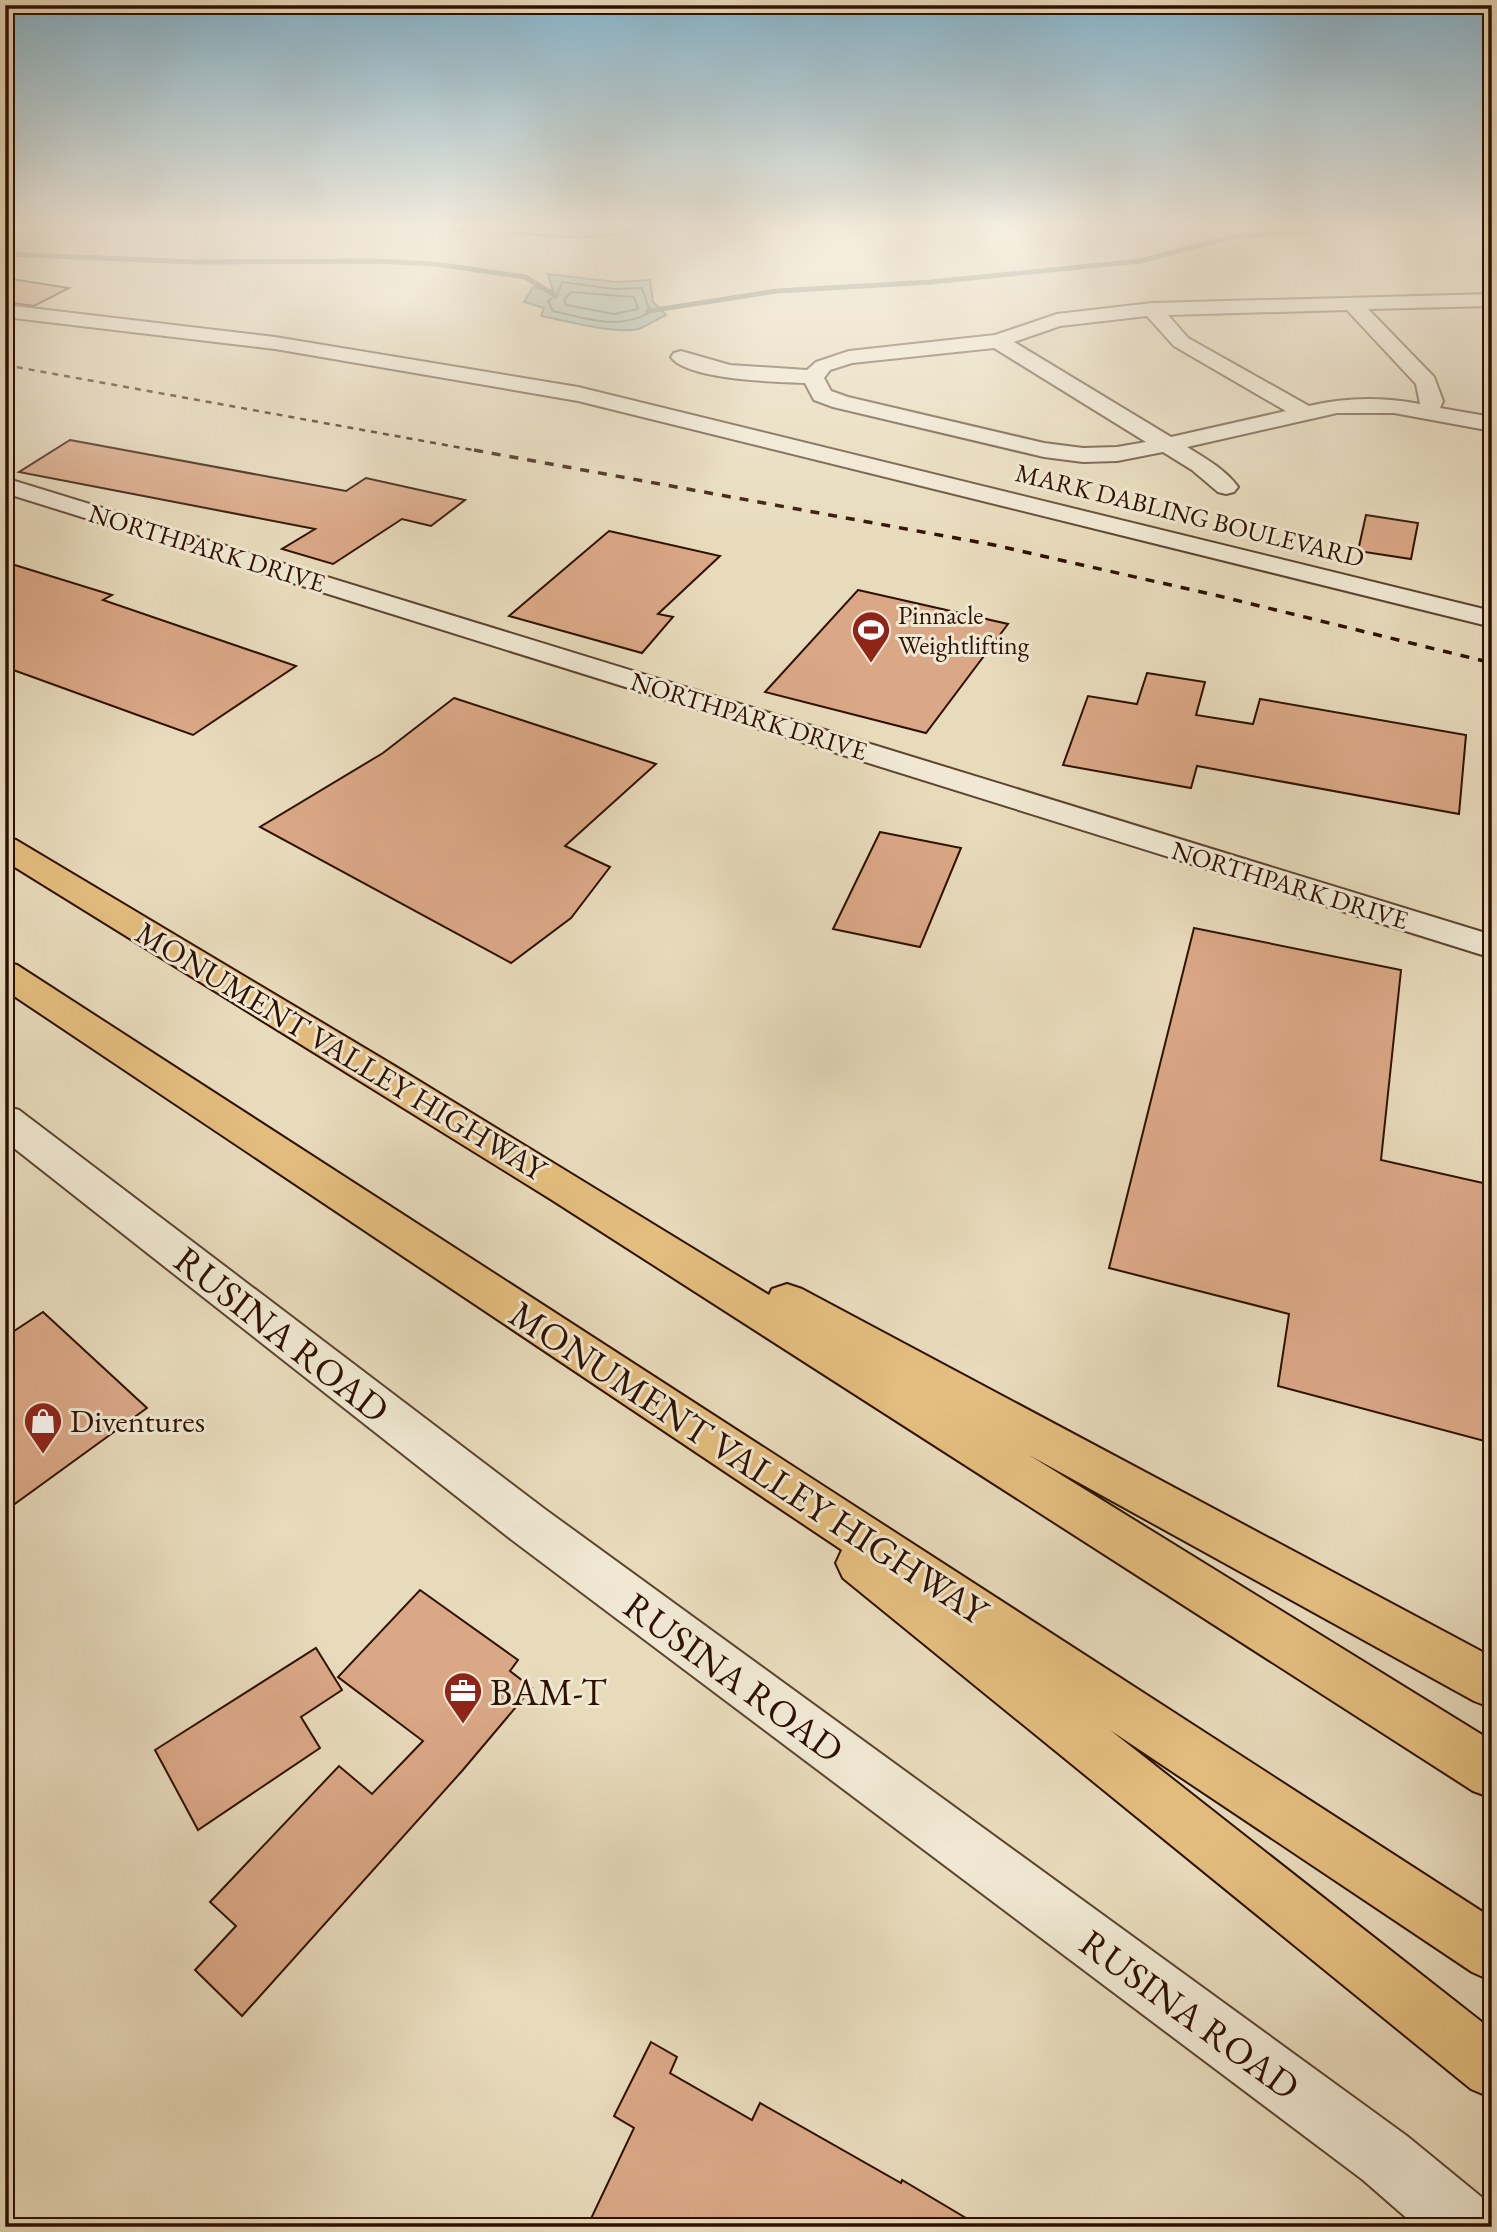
<svg xmlns="http://www.w3.org/2000/svg" width="1497" height="2232" viewBox="0 0 1497 2232" font-family="'EB Garamond',serif">
<style>
.green{fill:#bebd8b;stroke:#766746;stroke-width:2}
.water{fill:#98bbad;stroke:#6e7768;stroke-width:2}
.lines{fill:none;stroke-linecap:round;stroke-linejoin:round}
.shore{stroke:#636656;stroke-width:2}
.stream{stroke:#6e7768;stroke-width:5}
.building{fill:#dba887;stroke:#2e1100;stroke-width:2}
.minor-casing{stroke:#5c442f;stroke-width:4}
.highway-casing{stroke:#2e1100;stroke-width:4}
.minor{fill:#f0e8d3;fill-rule:evenodd}
.highway{fill:#e4be7e;fill-rule:evenodd}
.rail-far1{stroke:#2e1100;stroke-width:2.5;stroke-dasharray:6 6;stroke-linecap:butt}
.rail{stroke:#2e1100;stroke-width:3.5;stroke-dasharray:9 9;stroke-linecap:butt}
.labels{text-anchor:middle;dominant-baseline:central;stroke-width:6;stroke-linejoin:round;paint-order:stroke}
.far-street-label{font-size:26px;fill:#2e1100;stroke:#f0e8d3}
.far-poi-label{font-size:26px;fill:#2e1100;stroke:#f0e8d3;text-anchor:start}
.street-label{font-size:32px;fill:#2e1100;stroke:#f0e8d3}
.poi-label{font-size:32px;fill:#2e1100;stroke:#f0e8d3;text-anchor:start}
.near-street-label{font-size:38px;fill:#2e1100;stroke:#f0e8d3}
.near-poi-label{font-size:38px;fill:#2e1100;stroke:#f0e8d3;text-anchor:start}
</style>
<rect width="100%" height="100%" fill="#e8dbbc"/>
<filter id="stains"><feTurbulence type="fractalNoise" baseFrequency=".00286" numOctaves="4"/><feColorMatrix values="0 0 0 0 .2 0 0 0 0 .09 0 0 0 0 .02 0 0 0 .5 -.17"/></filter>
<radialGradient id="worn" r=".72"><stop offset=".6" stop-color="#630" stop-opacity="0"/><stop offset="1" stop-color="#630" stop-opacity=".3"/></radialGradient>
<path class="green" d="M500 225H610L640 232 582 238 494 232H446Z"/>
<path class="water" d="M548 274 615 282 650 280 653 302 666 315C657 319 650 324 641 328 622 336 563 320 541 316L544 308 524 302 533 287 553 291Z"/>
<g class="lines">
<g class="shore">
<path d="M562 282 614 289 642 288 650 312C619 331 586 318 553 311L548 301 557 295Z"/>
<path d="M571 292 634 297 638 309 614 314 566 305 564 300Z"/>
</g>
<g class="stream">
<path d="M1406 225 1492 234"/>
<path d="M5 254 195 262 373 261 435 264 525 277 556 296"/>
<path d="M648 311 777 291 931 282 1140 261 1231 237 1384 225"/>
</g>
</g>
<g class="building">
<path d="M5 278 69 288 34 306 5 302Z"/>
<path d="M70 440 346 491 366 478 465 500 431 526 402 519 333 564 282 549 315 529 19 472Z"/>
<path d="M1366 515 1418 523 1411 559 1358 551Z"/>
<path d="M609 531 720 556 658 614 673 617 642 653 509 616Z"/>
<path d="M5 562 112 595 103 600 296 666 193 735 143 717 5 667Z"/>
<path d="M858 590 1008 624 926 733 765 692Z"/>
<path d="M1147 673 1205 682 1196 715 1253 724 1260 699 1466 735 1459 814 1197 766 1191 788 1063 765 1088 696 1137 704Z"/>
<path d="M454 698 656 764 565 846 610 867 571 918 511 963 260 827 383 753Z"/>
<path d="M880 832 961 848 920 947 833 929Z"/>
<path d="M1194 928 1401 970 1381 1160 1492 1185V1443L1278 1386 1289 1314 1109 1268Z"/>
<path d="M43 1312 147 1408 5 1511V1337Z"/>
<path d="M420 1590 518 1660 510 1671 532 1688 462 1771 242 2016 195 1970 236 1926 210 1902 339 1766 372 1794 423 1741 338 1677Z"/>
<path d="M316 1648 342 1690 301 1717 320 1748 198 1830 155 1750Z"/>
<path d="M651 2042 677 2057 670 2073 752 2120 760 2103 901 2183 902 2180 981 2227H587L634 2128 614 2116Z"/>
</g>
<g class="lines">
<g class="minor-casing">
<g id="minor">
<path d="M1492 294V306L1368 309 1434 377 1443 401 1440 408 1492 417V431L1394 413H1337L1187 447C1205 458 1226 470 1238 487L1234 492 1226 494 1218 492 1192 470 1163 452 1117 461 1083 462 1044 457 833 407 814 400 805 383C778 382 687 380 671 357L674 353 681 351 730 365 807 370 816 362 849 351 995 335 1057 314 1152 303ZM1347 310 1416 384 1420 404C1382 397 1346 397 1309 406L1188 338 1168 315ZM1147 316 1174 346 1286 411 1171 437 1014 342 1060 326ZM994 348 1146 442 1117 447 1083 448 1044 443 848 397 831 391 824 378 830 370 852 363Z"/>
<path d="M5 305 275 337 578 387 1492 611V627L578 401 275 349 5 317Z"/>
<path d="M5 478 1492 935V958L5 493Z"/>
<path d="M5 1106 19 1110 546 1510 1407 2136 1490 2204 1492 2227H1417L1363 2180 512 1540 5 1141Z"/>
</g>
</g>
<g class="highway-casing">
<g id="highway">
<path d="M5 837 16 840 393 1065 769 1295 772 1289 787 1284 802 1289 1492 1657V1708L1474 1701 1029 1455 1492 1741V1798L1473 1791 552 1200 5 861Z"/>
<path d="M5 962 17 965 1492 1918V1981L1472 1972 1110 1730 1492 2030V2098L1471 2089 843 1578 836 1563 842 1550 5 990Z"/>
</g>
</g>
<use href="#minor" class="minor"/>
<use href="#highway" class="highway"/>
<path class="rail-far1" d="M5 365 484 452"/>
<path class="rail" d="M474 450 994 545 1219 596 1492 663"/>
</g>
<linearGradient id="sky" x2="0" y2="1"><stop stop-color="#88b7d0"/><stop offset="0.42" stop-color="#f5efe1"/><stop offset="1" stop-color="#f5efe1" stop-opacity="0"/></linearGradient>
<rect width="1497" height="538" fill="url(#sky)"/>
<defs>
<g id="stadium-pin" transform="scale(2.0125)"><path d="M0 17L-7.5 6A9.5 9.5 0 1 1 7.5 6Z" fill="#8f2418" stroke="#f0e8d3"/><path d="M0-5a6.5 5 0 1 0 0 10a6.5 5 0 1 0 0-10ZM-3.5-1.8h7v3.6h-7Z" fill="#fff"/></g>
<g id="shop-pin" transform="scale(2.0125)"><path d="M0 17L-7.5 6A9.5 9.5 0 1 1 7.5 6Z" fill="#8f2418" stroke="#f0e8d3"/><path d="M-5-2.5h2.3a2.7 3.5 0 0 1 5.4 0H5L5.5 6h-11ZM-1.5-2.5h3a1.5 2.3 0 0 0-3 0Z" fill="#fff"/></g>
<g id="office-pin" transform="scale(2.0125)"><path d="M0 17L-7.5 6A9.5 9.5 0 1 1 7.5 6Z" fill="#8f2418" stroke="#f0e8d3"/><path d="M-6-3h4V-5.5h4V-3h4V5H-6ZM-1-4.5V-3h2v-1.5ZM-6 0V1H6V0Z" fill="#fff"/></g>
</defs>
<g fill-rule="evenodd">
<use href="#stadium-pin" x="871" y="630"/>
<use href="#shop-pin" x="43" y="1421"/>
<use href="#office-pin" x="463" y="1691"/>
</g>
<g class="labels">
<g class="far-street-label">
<text transform="translate(1190 515) rotate(14)">MARK DABLING BOULEVARD</text>
<text transform="translate(207 548) rotate(17)">NORTHPARK DRIVE</text>
<text transform="translate(749 716) rotate(17)">NORTHPARK DRIVE</text>
<text transform="translate(1290 885) rotate(17)">NORTHPARK DRIVE</text>
</g>
<g class="far-poi-label">
<text x="898" y="615">Pinnacle<tspan x="898" dy="30">Weightlifting</tspan></text>
</g>
<g class="street-label">
<text transform="translate(341 1051) rotate(31)">MONUMENT VALLEY HIGHWAY</text>
</g>
<g class="poi-label">
<text x="70" y="1421">Diventures</text>
</g>
<g class="near-street-label">
<text transform="translate(282 1334) rotate(38)">RUSINA ROAD</text>
<text transform="translate(749 1462) rotate(33)">MONUMENT VALLEY HIGHWAY</text>
<text transform="translate(734 1677) rotate(36)">RUSINA ROAD</text>
<text transform="translate(1190 2014) rotate(36)">RUSINA ROAD</text>
</g>
<g class="near-poi-label">
<text x="490" y="1691">BAM-T</text>
</g>
</g>
<rect width="1497" height="2232" fill="none" stroke="#e8dbbc" stroke-width="28"/>
<rect x="7" y="7" width="1483" height="2218" fill="none" stroke="#2e1100" stroke-width="3.5"/>
<rect x="14" y="14" width="1469" height="2204" fill="none" stroke="#2e1100" stroke-width="2"/>
<rect width="100%" height="100%" filter="url(#stains)"/>
<rect width="100%" height="100%" fill="url(#worn)"/>
</svg>
